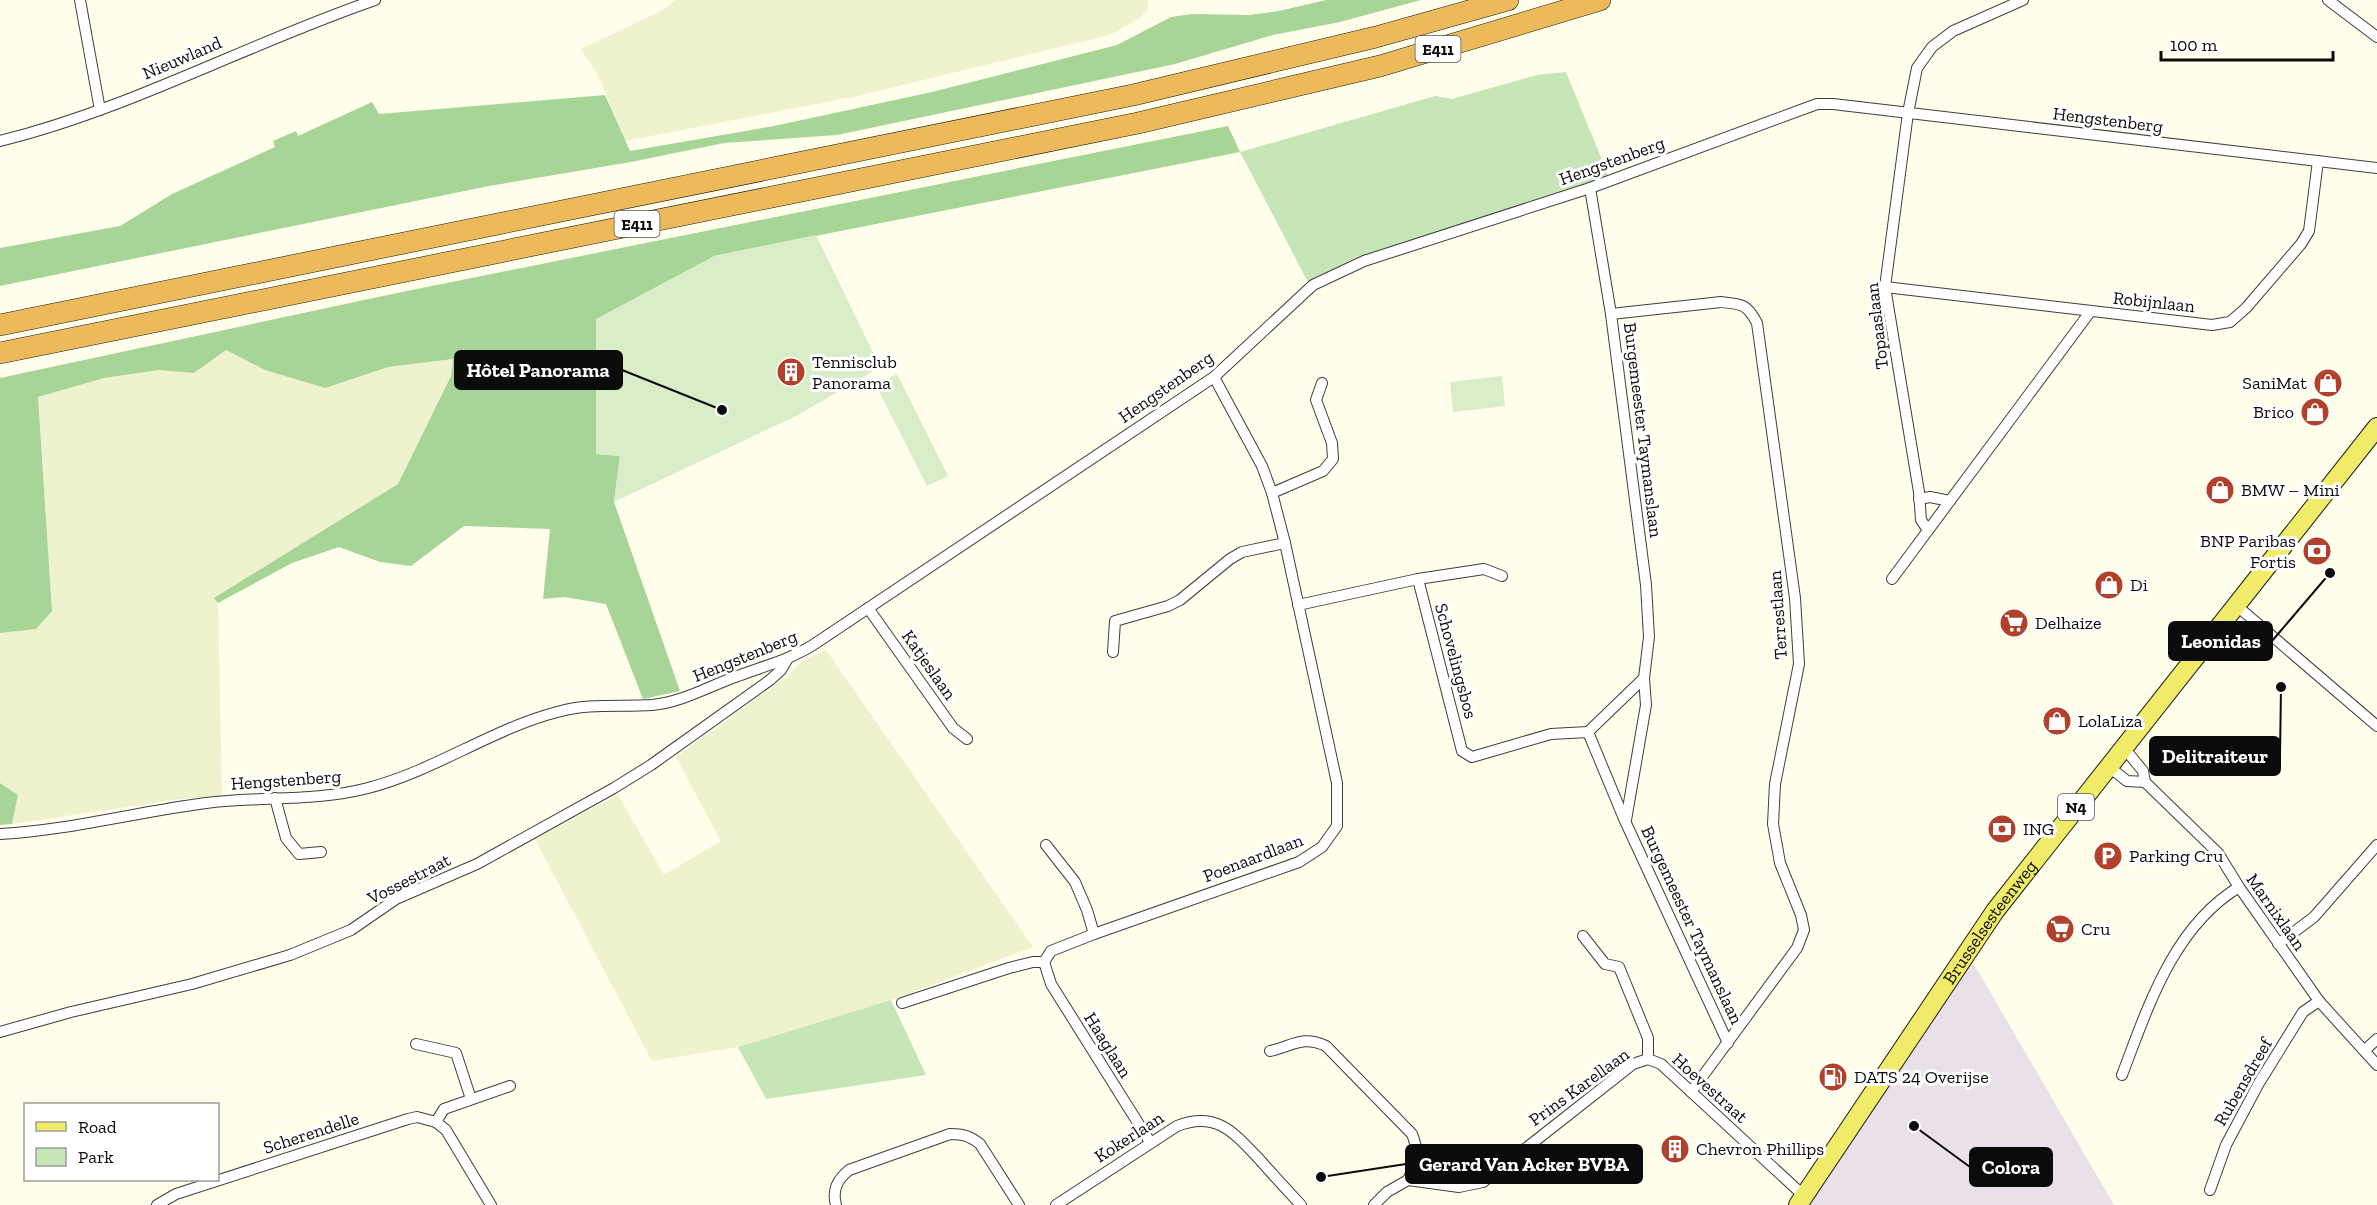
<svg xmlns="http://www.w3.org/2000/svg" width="2377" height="1205" viewBox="0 0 2377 1205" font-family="'Zilla Slab',serif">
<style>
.industrial{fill:#eae0e9}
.farmland{fill:#eef2cd}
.green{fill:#c6e6b7}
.forest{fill:#a7d597}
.pitch{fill:#d9edc8}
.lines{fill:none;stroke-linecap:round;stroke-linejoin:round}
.minor-casing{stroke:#3e3e3e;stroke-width:12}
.primary-casing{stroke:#1c1c1c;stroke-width:20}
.motorway-casing{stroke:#1c1c1c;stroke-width:22}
.minor{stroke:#fff;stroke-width:10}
.primary{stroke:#f0eb68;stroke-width:18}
.motorway{stroke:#ecba5b;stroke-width:21}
.labels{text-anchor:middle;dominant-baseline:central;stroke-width:6;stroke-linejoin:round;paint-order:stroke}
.shield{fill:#fff;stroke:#545454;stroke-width:1.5}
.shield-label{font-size:16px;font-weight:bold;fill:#0b0b0b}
.street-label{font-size:18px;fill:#0b0b0b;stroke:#fff}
.poi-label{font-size:18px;fill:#0b0b0b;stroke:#fff;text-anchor:start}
.leader{fill:none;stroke:#0b0b0b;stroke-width:2}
.callout-dot{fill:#0b0b0b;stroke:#fff;stroke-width:2}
.callout{fill:#0b0b0b;stroke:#0b0b0b;stroke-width:2}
.callout-label{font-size:20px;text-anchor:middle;font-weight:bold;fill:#fff}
</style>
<rect width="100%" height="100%" fill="#fefeeb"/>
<path class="industrial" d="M1972 961 2114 1205H1809Z"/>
<g class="farmland">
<path d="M676 0H1148V8L1141 17 1116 32 1105 36 857 96 625 141 598 75 581 49 663 10Z"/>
<path d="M226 350 265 370 325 388 388 367 453 359 451 376 398 484 215 598 218 603 222 796 188 798 12 824 18 795 0 783V633L36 629 52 610 38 397 104 378 159 370 194 373Z"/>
<path d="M826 650 1033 947 891 1000 738 1047 652 1061 535 839 618 795 664 875 721 841 676 757 788 676 801 662Z"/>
</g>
<g class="green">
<path d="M1566 72 1609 177 1355 258 1308 282 1240 152 1435 96 1452 99 1537 75Z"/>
<path d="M891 1000 926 1075 766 1099 738 1047Z"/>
</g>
<g class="forest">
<path d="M1326 0H1421L1340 22 1273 35 1175 64 837 135 724 143 631 162 489 186 0 286V248L120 226 172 194 275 147 273 141 296 131 298 136 372 102 379 114 605 95 630 151 774 126 932 92 1117 45 1171 17 1192 14 1249 15 1279 11Z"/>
<path d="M1228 126 1240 152 714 256 597 454 620 456 614 502 680 691 643 699 606 604 564 597 543 599 550 529 464 526 411 566 380 562 339 547 292 563 218 603 214 598 398 484 451 376 453 359 388 367 325 388 265 370 226 350 194 373 159 370 104 378 38 397 52 611 36 629 0 633V378L397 293Z"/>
<path d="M0 783 18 795 12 824 0 825Z"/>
</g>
<g class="pitch">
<path d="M816 235 880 367 798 415 614 502 620 456 596 454V319L714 256Z"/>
<path d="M897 374 948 476 927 486 876 385Z"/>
<path d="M1502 376 1505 406 1453 412 1450 382Z"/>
</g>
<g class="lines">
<g class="minor-casing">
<g id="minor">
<path d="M80 0 100 110"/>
<path d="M2328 0 2377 37"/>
<path d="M0 141C130 109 249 43 375 0"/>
<path d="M1590 188 1611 314 1646 585 1649 637 1644 678 1588 732 1625 821 1728 1043"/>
<path d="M1885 287 2212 325 2230 322 2246 308 2301 244 2309 231 2318 161"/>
<path d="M1611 314 1721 302C1742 304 1747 304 1757 323L1795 598 1799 664 1775 784 1773 824 1780 863 1801 915 1804 930 1797 948 1691 1092"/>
<path d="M1272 493 1323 471 1333 459 1332 443 1316 400 1322 383"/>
<path d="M1919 499 1930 497 1950 501"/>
<path d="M1928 530 1921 520 1919 492 1885 287 1908 113 1917 68 1932 47 1953 31 2023 0"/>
<path d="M1418 579 1462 751 1472 757 1551 734 1588 732"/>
<path d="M1892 579 2090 312"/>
<path d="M1298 605 1418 579 1484 569 1502 576"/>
<path d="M2237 606 2377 726"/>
<path d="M868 608 953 728 967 739"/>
<path d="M1113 652 1115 621 1168 606 1180 600 1230 559 1242 552 1285 543"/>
<path d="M2124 748 2143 771 2145 782 2218 853 2239 887 2319 1001 2377 1065"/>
<path d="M2108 766 2127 781 2145 782"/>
<path d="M275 798 286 838 299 854 321 852"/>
<path d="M1626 820 1646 705 1644 678"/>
<path d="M0 834C70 830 137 812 206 803 260 796 315 802 368 788 434 771 492 729 557 712 589 703 620 707 652 705 683 702 709 686 738 676 764 666 789 660 813 645L1214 377 1313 285 1364 261 1590 188 1817 104H1833L2377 168"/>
<path d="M1046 845 1075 882 1087 910 1094 934"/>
<path d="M1583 936 1605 964 1619 967 1648 1038V1059"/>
<path d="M2278 944 2314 917 2377 845"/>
<path d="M1044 962 1051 984 1150 1142"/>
<path d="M902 1003 1009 968 1033 962H1044L1051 951 1094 934 1299 862 1322 847 1337 826V783L1285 543 1272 493 1262 466 1214 377"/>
<path d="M0 1032 71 1012 192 984 290 955 351 930 396 899 477 864 614 788 651 765 770 680 781 670 787 660"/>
<path d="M416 1044 456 1053 471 1099"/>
<path d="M2365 1050 2377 1039"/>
<path d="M1270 1051C1293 1046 1302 1035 1326 1046L1412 1134C1420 1154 1417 1161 1408 1180"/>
<path d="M1648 1059 1661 1064 1804 1196"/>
<path d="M2122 1075C2148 1007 2173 927 2239 887"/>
<path d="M436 1122 446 1130 491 1205"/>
<path d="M2210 1190 2226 1145 2259 1083 2303 1012 2319 1001"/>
<path d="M157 1205 176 1194 408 1119 417 1117 436 1122 444 1109 510 1086"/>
<path d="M836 1205C832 1190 837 1180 849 1170L950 1134C963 1134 970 1136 980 1144L1019 1205"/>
<path d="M1056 1205 1177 1126C1217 1110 1235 1134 1260 1160 1273 1175 1287 1190 1301 1205"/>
<path d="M1374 1205 1387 1192 1408 1180 1459 1187 1483 1182 1633 1064 1648 1059"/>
</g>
</g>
<g class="primary-casing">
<g id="primary">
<path id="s1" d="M1798 1205 1995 911 2377 427"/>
</g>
</g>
<g class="motorway-casing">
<g id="motorway">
<path d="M0 325 1133 95 1376 37 1508 0"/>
<path d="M0 353 1138 123 1380 66 1600 0"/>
</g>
</g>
<use href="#minor" class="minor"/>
<use href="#primary" class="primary"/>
<use href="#motorway" class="motorway"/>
</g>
<defs>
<g id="building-disc" transform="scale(1.5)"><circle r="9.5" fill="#b2412c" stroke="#fff"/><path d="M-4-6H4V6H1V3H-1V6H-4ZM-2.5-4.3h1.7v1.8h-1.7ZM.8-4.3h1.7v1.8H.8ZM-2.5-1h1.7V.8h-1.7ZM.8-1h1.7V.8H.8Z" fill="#fff"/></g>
<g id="shop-disc" transform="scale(1.5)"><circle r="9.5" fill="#b2412c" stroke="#fff"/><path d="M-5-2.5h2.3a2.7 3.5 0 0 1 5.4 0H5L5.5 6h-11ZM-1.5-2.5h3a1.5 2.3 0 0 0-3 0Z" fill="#fff"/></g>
<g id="bank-disc" transform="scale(1.5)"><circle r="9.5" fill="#b2412c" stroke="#fff"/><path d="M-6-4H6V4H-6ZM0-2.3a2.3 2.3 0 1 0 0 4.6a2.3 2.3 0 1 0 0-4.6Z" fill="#fff"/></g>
<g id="supermarket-disc" transform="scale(1.5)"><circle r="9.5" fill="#b2412c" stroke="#fff"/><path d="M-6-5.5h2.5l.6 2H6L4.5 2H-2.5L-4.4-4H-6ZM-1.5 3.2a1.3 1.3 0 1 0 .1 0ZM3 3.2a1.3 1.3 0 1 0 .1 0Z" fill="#fff"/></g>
<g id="parking-disc" transform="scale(1.5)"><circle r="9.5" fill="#b2412c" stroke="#fff"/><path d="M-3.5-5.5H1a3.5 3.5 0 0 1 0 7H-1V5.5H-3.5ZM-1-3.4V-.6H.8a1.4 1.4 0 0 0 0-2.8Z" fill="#fff"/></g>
<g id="fuel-disc" transform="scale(1.5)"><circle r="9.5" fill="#b2412c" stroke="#fff"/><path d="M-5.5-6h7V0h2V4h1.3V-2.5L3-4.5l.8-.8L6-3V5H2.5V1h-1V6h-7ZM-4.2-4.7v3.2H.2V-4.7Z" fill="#fff"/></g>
</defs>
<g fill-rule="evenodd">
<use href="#building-disc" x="791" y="372"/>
<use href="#shop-disc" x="2328" y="383"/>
<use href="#shop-disc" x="2315" y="412"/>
<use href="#shop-disc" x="2220" y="490"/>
<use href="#bank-disc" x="2317" y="551"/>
<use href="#shop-disc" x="2109" y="585"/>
<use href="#supermarket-disc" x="2014" y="623"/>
<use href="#shop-disc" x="2057" y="721"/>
<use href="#bank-disc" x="2002" y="829"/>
<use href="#parking-disc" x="2108" y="856"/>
<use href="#supermarket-disc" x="2060" y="929"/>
<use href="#fuel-disc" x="1833" y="1077"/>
<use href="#building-disc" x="1675" y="1149"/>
</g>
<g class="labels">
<g class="shield">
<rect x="1415.5" y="36" width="45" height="26" rx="4.5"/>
<rect x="614.5" y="211" width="45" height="26" rx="4.5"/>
<rect x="2058" y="794" width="36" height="26" rx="4.5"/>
</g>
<g class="shield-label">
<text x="1438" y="49">E411</text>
<text x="637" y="224">E411</text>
<text x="2076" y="807">N4</text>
</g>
<g class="street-label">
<text transform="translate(182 58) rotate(-23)">Nieuwland</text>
<text transform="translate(2108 120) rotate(7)">Hengstenberg</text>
<text transform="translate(1612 161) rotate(-20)">Hengstenberg</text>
<text transform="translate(2154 302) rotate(6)">Robijnlaan</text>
<text transform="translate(1877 326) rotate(-97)">Topaaslaan</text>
<text transform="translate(1166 387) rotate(-35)">Hengstenberg</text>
<text transform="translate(1643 430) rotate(83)">Burgemeester Taymanslaan</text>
<text transform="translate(1778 615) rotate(-94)">Terrestlaan</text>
<text transform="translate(745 656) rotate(-22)">Hengstenberg</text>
<text transform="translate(1456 661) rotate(75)">Schovelingsbos</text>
<text transform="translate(929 665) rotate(55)">Katjeslaan</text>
<text transform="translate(286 780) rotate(-4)">Hengstenberg</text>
<text transform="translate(1253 858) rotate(-21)">Poenaardlaan</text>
<text transform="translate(409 879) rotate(-27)">Vossestraat</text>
<text transform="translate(2276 912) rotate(55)">Marnixlaan</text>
<text stroke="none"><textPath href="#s1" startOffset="342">Brusselsesteenweg</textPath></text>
<text transform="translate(1692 925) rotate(65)">Burgemeester Taymanslaan</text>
<text transform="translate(1108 1045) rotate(58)">Haaglaan</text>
<text transform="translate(2243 1082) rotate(-60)">Rubensdreef</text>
<text transform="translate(1579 1087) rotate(-36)">Prins Karellaan</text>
<text transform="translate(1710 1088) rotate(42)">Hoevestraat</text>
<text transform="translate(311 1133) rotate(-18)">Scherendelle</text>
<text transform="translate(1129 1137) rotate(-33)">Kokerlaan</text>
</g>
<g class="poi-label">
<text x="812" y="362">Tennisclub<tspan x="812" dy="21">Panorama</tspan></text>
<text x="2307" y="383" text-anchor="end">SaniMat</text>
<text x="2294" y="412" text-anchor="end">Brico</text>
<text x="2241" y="490">BMW – Mini</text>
<text x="2296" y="541" text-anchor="end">BNP Paribas<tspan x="2296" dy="21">Fortis</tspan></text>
<text x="2130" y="585">Di</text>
<text x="2035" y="623">Delhaize</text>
<text x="2078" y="721">LolaLiza</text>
<text x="2023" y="829">ING</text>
<text x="2129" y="856">Parking Cru</text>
<text x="2081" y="929">Cru</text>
<text x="1854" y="1077">DATS 24 Overijse</text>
<text x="1696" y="1149">Chevron Phillips</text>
</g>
</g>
<path class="leader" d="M722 410L622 370M2330 573L2272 641M2281 687L2280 756M1321 1177L1406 1164M1914 1126L1970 1167"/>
<g class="callout-dot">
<circle cx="722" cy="410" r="6"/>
<circle cx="2330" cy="573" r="6"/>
<circle cx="2281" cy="687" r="6"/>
<circle cx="1321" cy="1177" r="6"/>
<circle cx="1914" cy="1126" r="6"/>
</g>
<g class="callout">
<rect x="455" y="351" width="167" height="38" rx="6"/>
<rect x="2169" y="622" width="103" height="38" rx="6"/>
<rect x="2150" y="737" width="130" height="38" rx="6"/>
<rect x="1406" y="1145" width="236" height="38" rx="6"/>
<rect x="1970" y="1148" width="82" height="38" rx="6"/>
</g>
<g class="callout-label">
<text x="538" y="377">Hôtel Panorama</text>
<text x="2221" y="648">Leonidas</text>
<text x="2215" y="763">Delitraiteur</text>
<text x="1524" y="1171">Gerard Van Acker BVBA</text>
<text x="2011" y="1174">Colora</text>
</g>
<rect x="24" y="1103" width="195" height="78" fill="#ffffff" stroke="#9d9d9d" stroke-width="1.5"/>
<rect x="36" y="1122" width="30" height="9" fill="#f0eb68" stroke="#9d9d9d" stroke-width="1.5"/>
<text x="78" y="1133" font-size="18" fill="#0b0b0b">Road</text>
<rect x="36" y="1148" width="30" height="18" fill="#c6e6b7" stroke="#9d9d9d" stroke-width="1.5"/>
<text x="78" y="1163" font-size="18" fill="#0b0b0b">Park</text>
<path d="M2161 51v9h172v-9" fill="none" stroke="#0b0b0b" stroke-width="3"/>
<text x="2170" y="51" font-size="18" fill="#0b0b0b" stroke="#ffffff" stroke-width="4.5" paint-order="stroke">100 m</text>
</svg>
